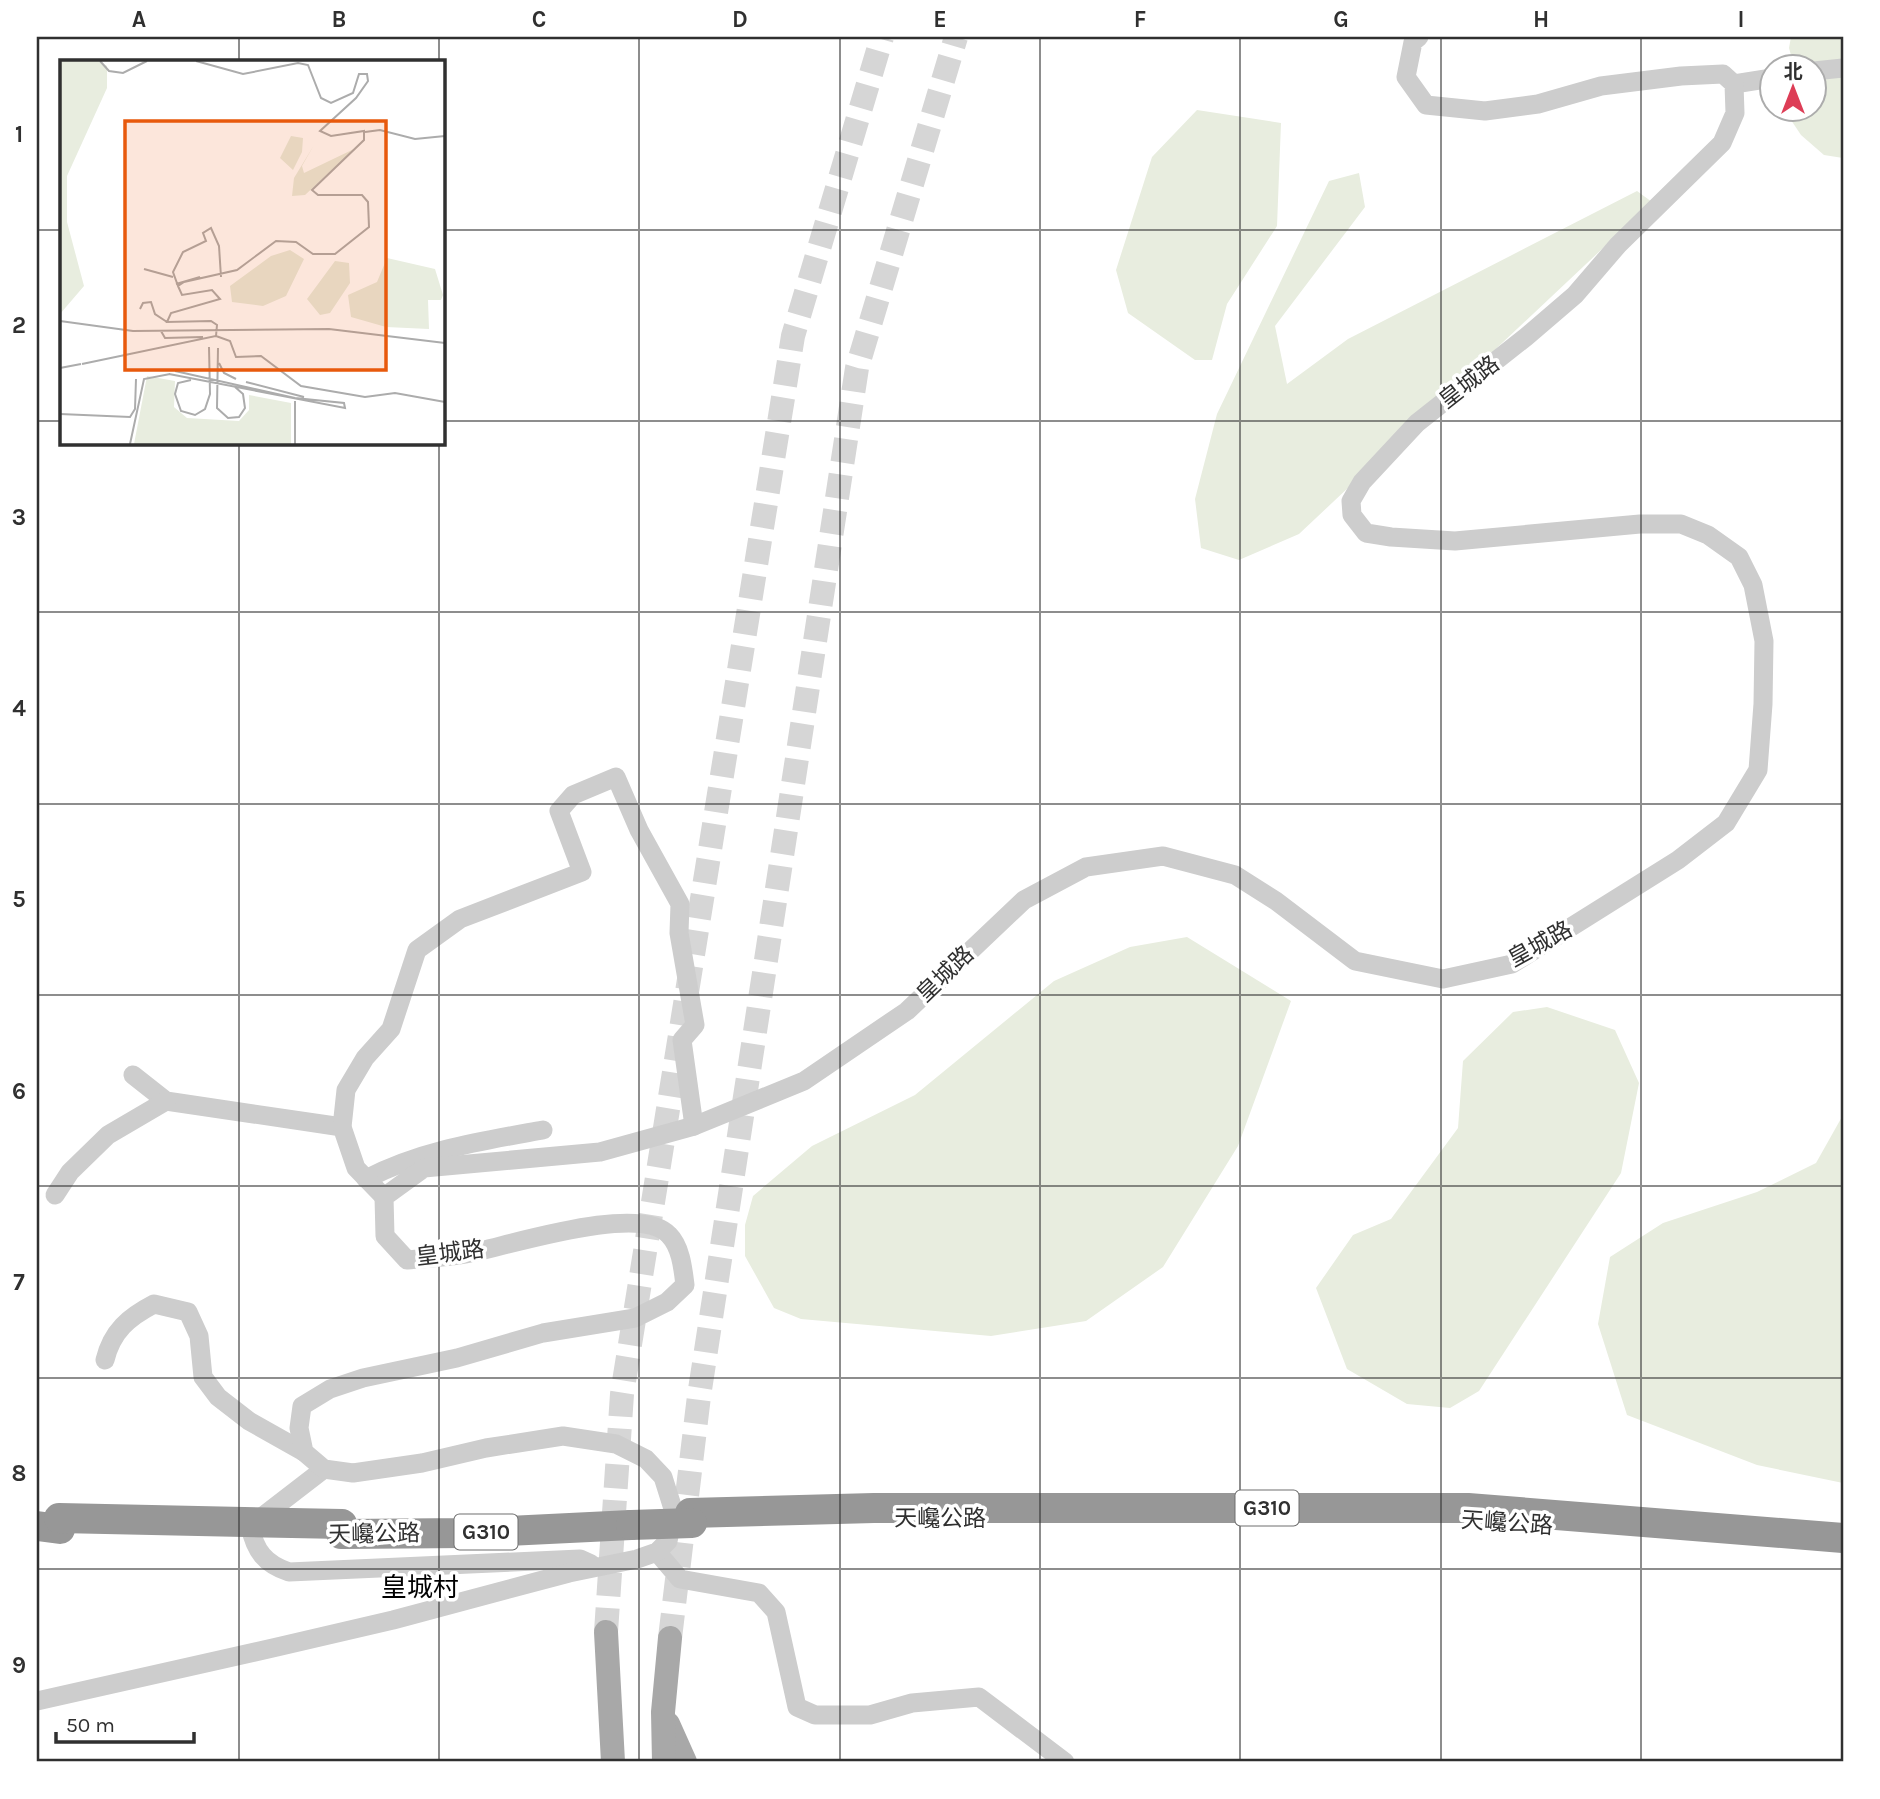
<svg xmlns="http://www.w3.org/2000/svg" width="1880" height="1799" viewBox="0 0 1880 1799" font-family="Karla,'Noto Sans SC',sans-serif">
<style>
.green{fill:#e8eddf}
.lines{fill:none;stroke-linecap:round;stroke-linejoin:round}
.major-tunnel{stroke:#d6d6d6;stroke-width:24;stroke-dasharray:24 12;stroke-linecap:butt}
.minor{stroke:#cdcdcd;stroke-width:19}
.major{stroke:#a8a8a8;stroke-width:24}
.highway{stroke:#979797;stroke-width:30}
.highway-bridge{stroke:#979797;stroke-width:30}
.grid{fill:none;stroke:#303030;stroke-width:2;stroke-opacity:0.55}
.labels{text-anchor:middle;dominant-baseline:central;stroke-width:7;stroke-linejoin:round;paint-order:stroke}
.shield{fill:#fff;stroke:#6e6e6e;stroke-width:2}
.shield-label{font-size:21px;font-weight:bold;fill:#303030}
.street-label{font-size:23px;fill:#303030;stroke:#fff}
.quarter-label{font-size:26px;fill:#000;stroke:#fff}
.inset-road{fill:none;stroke:#acacac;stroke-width:2}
.view{fill:#e8590c;fill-opacity:0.15;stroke:#e8590c;stroke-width:3.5}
.inset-edge{fill:none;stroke:#303030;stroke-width:3.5}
.neatline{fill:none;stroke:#303030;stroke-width:2.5}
.grid-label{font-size:23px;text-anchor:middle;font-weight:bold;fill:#303030}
</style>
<rect width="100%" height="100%" fill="#fff"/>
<g class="green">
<path d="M1791 37H1843V158L1824 155 1801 135 1785 111 1786 109 1814 108V66H1794L1789 48Z"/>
<path d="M1197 110 1281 123 1277 226 1227 304 1212 360H1195L1128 313 1116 270 1152 157Z"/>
<path d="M1359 173 1365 207 1275 326 1287 384 1348 339 1637 191 1652 202 1299 534 1239 560 1201 548 1195 499 1217 414 1329 181Z"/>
<path d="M1187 937 1291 1001 1238 1146 1163 1267 1086 1321 991 1336 801 1319 774 1308 745 1256V1225L753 1196 812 1146 915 1095 1054 981 1130 947Z"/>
<path d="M1547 1007 1615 1030 1639 1083 1621 1173 1479 1391 1450 1408 1407 1404 1347 1369 1316 1288 1353 1235 1391 1219 1458 1128 1463 1061 1513 1012Z"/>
<path d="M1843 1115V1483L1757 1465 1627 1415 1598 1324 1610 1257 1663 1223 1757 1192 1816 1163Z"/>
</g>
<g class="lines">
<g class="major-tunnel">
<path d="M606 1632 622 1394 793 336 882 37"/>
<path d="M670 1638 699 1396 857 368 956 37"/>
</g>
<g class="minor">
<path d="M1814 71 1843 68"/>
<path d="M1734 84 1772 78"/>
<path d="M133 1075 166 1101 342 1127"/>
<path d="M366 1179C422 1150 482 1141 543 1130"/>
<path d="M55 1195 70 1172 108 1135 166 1101"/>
<path d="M384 1197 356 1168 342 1127 346 1090 365 1058 391 1029 417 950 460 919 582 872 559 811 573 795 616 777 639 830 680 904 679 933 695 1025 682 1040 694 1126"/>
<path d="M105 1360C112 1331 129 1317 154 1304L188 1312 199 1336 203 1377 218 1397 249 1421 304 1452"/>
<path d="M324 1469 250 1526C255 1551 265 1564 289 1572L580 1559 591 1564"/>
<path d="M657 1552 680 1579 759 1593 776 1612 797 1707 815 1715H870L912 1703 979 1697 1065 1762"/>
<path d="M37 1701 277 1647 393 1620 569 1573 637 1559 657 1552 668 1541 674 1512 663 1477 646 1459 616 1444 563 1436 486 1448 422 1463 353 1473 324 1469 304 1452 299 1428 302 1406 330 1389 363 1378 457 1358 543 1333 635 1318 667 1302 685 1285C683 1269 681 1247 669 1235 640 1202 505 1247 466 1254 446 1258 426 1258 407 1260L385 1236 384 1197 424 1168 600 1152 694 1126 804 1081 907 1011 1024 900 1086 867 1163 856 1235 875 1276 901 1355 961 1443 979 1512 964 1678 860 1726 823 1758 770 1763 704 1764 641 1753 585 1739 557 1708 535 1681 524H1640L1455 541 1391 537 1366 533 1352 515 1351 501 1362 482 1417 423 1526 337 1575 295 1618 245 1722 143 1735 113 1734 84 1723 74 1681 76 1601 86 1538 104 1485 111 1426 105 1406 77 1413 42 1419 37"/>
</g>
<g class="major">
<path d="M606 1632 613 1762"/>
<path d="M668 1724 685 1762"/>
<path d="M664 1762 663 1712 670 1638"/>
</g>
<g class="highway">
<path d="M690 1513 874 1508H1468L1843 1538"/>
<path d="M37 1526 60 1529"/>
<path d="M341 1534 466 1533 631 1525"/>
</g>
<g class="highway-bridge">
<path d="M59 1518 342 1524"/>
<path d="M631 1525 692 1523"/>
</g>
</g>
<path class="grid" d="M239 37V61M439 37V61M639 37V1762M840 37V1762M1040 37V1762M1240 37V1762M1441 37V1762M1641 37V1762M37 230H61M443 230H1843M37 421H61M443 421H1843M239 443V1762M439 443V1762M37 612H1843M37 804H1843M37 995H1843M37 1186H1843M37 1378H1843M37 1569H1843"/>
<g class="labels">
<g class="shield">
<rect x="1235.5" y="1490.5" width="63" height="35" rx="5"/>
<rect x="454.5" y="1514.5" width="63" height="35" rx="5"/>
</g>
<g class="shield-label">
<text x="1267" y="1508">G310</text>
<text x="486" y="1532">G310</text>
</g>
<g class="street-label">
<text transform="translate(1469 382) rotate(-38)">皇城路</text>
<text transform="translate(1540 944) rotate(-29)">皇城路</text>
<text transform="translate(945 974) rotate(-44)">皇城路</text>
<text transform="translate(450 1253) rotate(-7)">皇城路</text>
<text x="940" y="1518">天巉公路</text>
<text transform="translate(1507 1523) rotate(4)">天巉公路</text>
<text transform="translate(374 1534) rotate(-1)">天巉公路</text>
</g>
<g class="quarter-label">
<text x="420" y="1587">皇城村</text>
</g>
</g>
<g transform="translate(60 60)">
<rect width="385" height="385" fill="#fff"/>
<path d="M0 1H39L47 6V28L7 116V162L24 226 0 254ZM231 76 243 78 242 92 233 110 220 98ZM254 85 242 106 244 113 294 89 245 135 232 136 234 118ZM230 190 244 199 226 236 203 246 172 242 170 226 211 196ZM327 198 375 209 383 235 381 240H368L369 269 326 267 291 257 288 235 317 222ZM275 201 289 203 290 223 270 253 260 255 247 239ZM87 316 115 321 114 347 127 358 179 361 189 350V335L231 343V384H74Z" fill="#e8eddf"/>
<path class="inset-road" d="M40 1 49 11 63 13 87 1M305 72 320 70 355 79 385 76M84 209 113 217M116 224 140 217M118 226 113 212 123 192 146 181 143 173 151 168 159 186 161 217M80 249 83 243 91 242 95 254 107 262M0 261 73 271 269 269 385 283M101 271 105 278 143 277M156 276 170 281 176 297 201 296 241 326 305 337 335 333 385 342M158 288 157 348 168 358 179 357 185 348 183 334 175 327M159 303 164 313 176 319M22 304 156 276 157 265 151 261 107 262 111 253 160 239 152 230 122 235 118 226 124 222 177 210 216 181 236 182 253 194H275L309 167 308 142 302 135H258L252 130 304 80V71L271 76 260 71 296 38 308 21 307 14H299L293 33 271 43 261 38 248 5 238 3 183 14 136 1M0 308 21 304M109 314 285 348 284 343 235 338 115 311M131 320 118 323 115 334 121 351 135 355 145 349 150 334 149 287M186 322 244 337M235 341V384M0 354 70 357 75 349 76 319M70 384 84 319 110 314"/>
<path class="view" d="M65 61H326V310H65Z"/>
<rect width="385" height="385" class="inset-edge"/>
</g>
<rect width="1880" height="1799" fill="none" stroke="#ffffff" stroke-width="77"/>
<g transform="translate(1793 88)"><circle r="33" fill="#ffffff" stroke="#acacac" stroke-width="2"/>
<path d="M0-5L12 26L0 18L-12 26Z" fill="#dd3d56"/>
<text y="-10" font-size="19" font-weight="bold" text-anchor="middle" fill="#303030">北</text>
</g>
<path d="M56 1732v10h138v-10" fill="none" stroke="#303030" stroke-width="3.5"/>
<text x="66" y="1732" font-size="21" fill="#303030" stroke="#ffffff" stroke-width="5" paint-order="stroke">50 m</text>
<rect x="38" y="38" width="1804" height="1722" class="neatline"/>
<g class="grid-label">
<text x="139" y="27">A</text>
<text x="339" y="27">B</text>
<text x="539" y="27">C</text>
<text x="740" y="27">D</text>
<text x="940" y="27">E</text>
<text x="1140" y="27">F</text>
<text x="1341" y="27">G</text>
<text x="1541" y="27">H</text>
<text x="1741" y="27">I</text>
<text x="19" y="142">1</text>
<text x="19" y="333">2</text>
<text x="19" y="525">3</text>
<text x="19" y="716">4</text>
<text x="19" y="907">5</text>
<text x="19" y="1099">6</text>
<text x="19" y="1290">7</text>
<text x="19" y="1481">8</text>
<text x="19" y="1673">9</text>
</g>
</svg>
